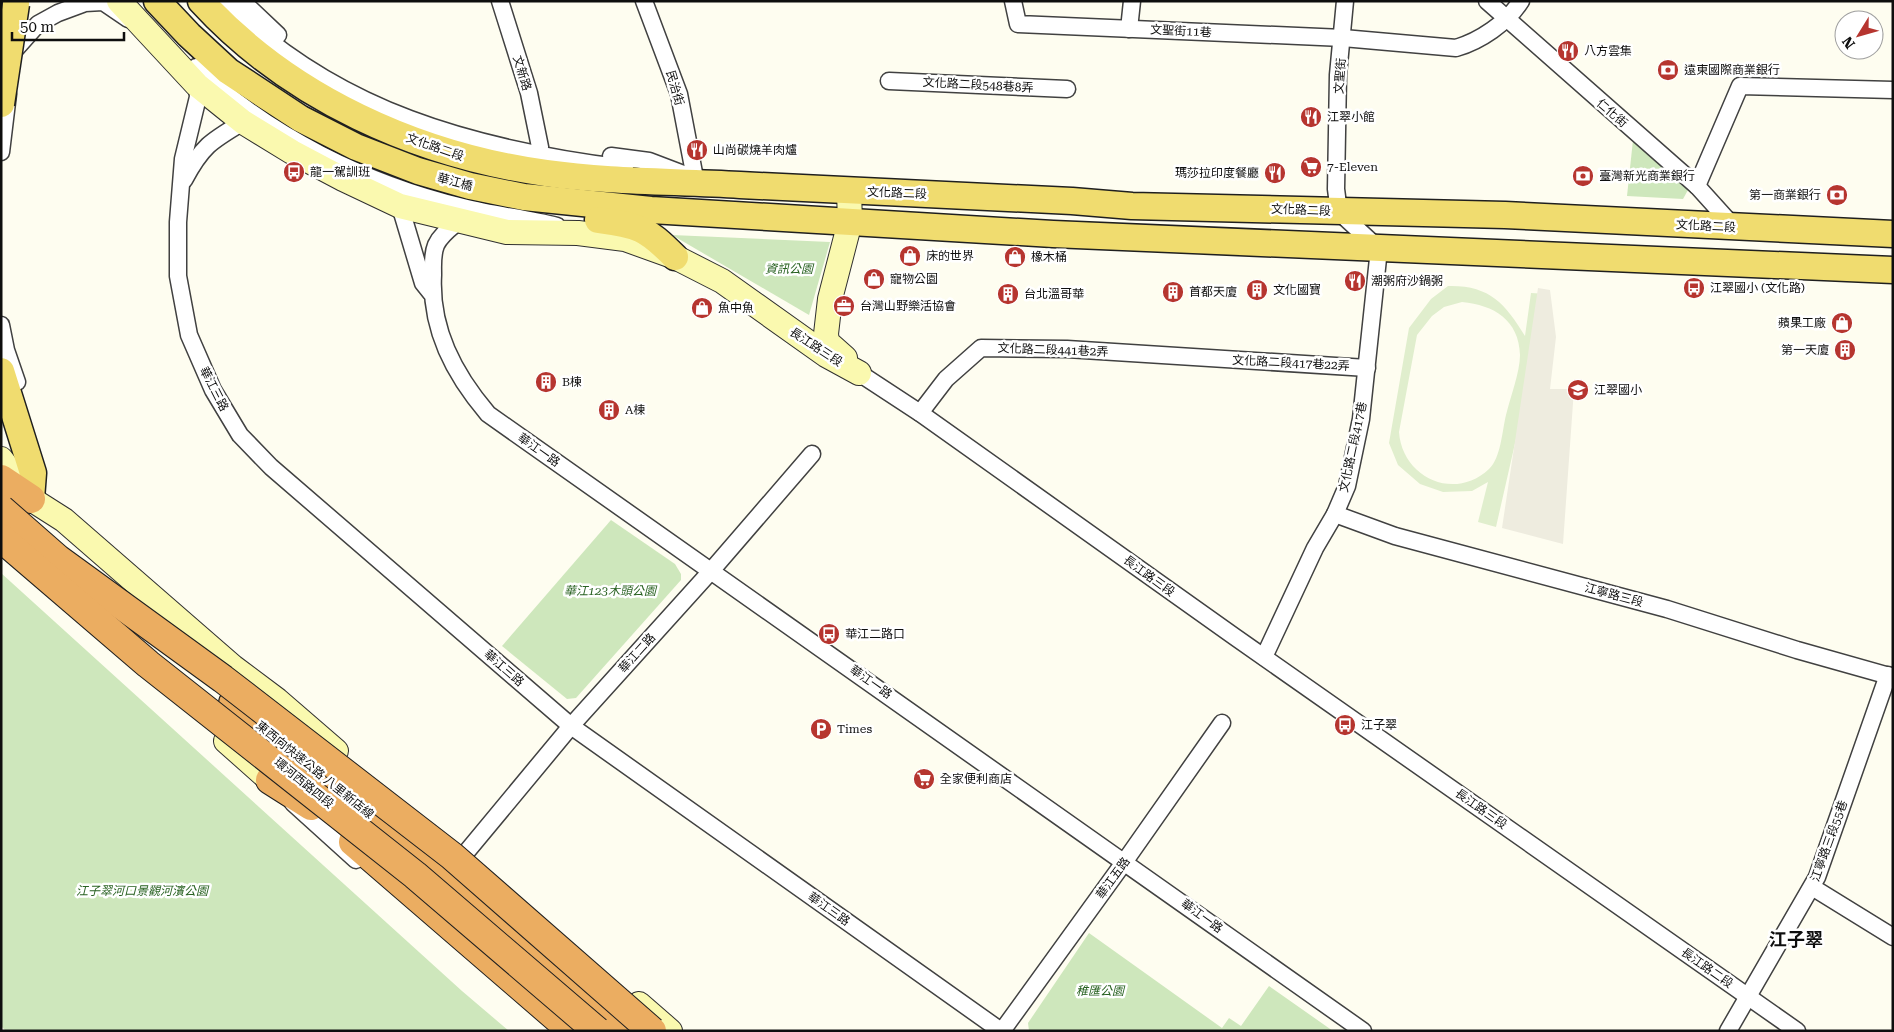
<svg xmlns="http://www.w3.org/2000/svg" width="1894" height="1032" viewBox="0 0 1894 1032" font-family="'Roboto Serif','Noto Sans TC',serif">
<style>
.green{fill:#cee7bc}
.pitch{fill:#e0eecd;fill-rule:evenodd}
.plaza{fill:#eeecdf}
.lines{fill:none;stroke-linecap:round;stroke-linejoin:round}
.street-casing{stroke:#414141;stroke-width:19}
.secondary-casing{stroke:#303030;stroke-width:26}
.primary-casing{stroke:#1f1f1f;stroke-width:29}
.highway-casing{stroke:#1f1f1f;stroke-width:30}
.street{stroke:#fff;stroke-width:16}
.secondary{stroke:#faf9af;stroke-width:24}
.primary{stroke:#f0dc6f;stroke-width:26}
.highway{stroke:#ebad61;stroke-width:28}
.primary-bridge-casing{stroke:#1f1f1f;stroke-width:29;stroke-linecap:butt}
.highway-bridge-casing{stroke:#1f1f1f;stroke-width:30;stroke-linecap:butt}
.primary-bridge{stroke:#f0dc6f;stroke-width:26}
.highway-bridge{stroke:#ebad61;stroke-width:28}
.labels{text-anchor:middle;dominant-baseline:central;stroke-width:5;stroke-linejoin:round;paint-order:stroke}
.street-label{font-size:12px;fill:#0e0e0e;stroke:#fff}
.poi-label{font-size:12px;fill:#0e0e0e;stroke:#fff;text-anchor:start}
.park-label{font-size:12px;font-style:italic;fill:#296222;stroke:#fff}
.district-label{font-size:18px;font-weight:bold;fill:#0e0e0e;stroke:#fff}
</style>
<rect width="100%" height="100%" fill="#fefdf0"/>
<g class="green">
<path d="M1633 140 1688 190 1683 199 1627 196Z"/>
<path d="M672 235 830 242 809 315Z"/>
<path d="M611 520 675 564 681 574V580L576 698 567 699 502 646Z"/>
<path d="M1 573 462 991 509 1031H6L1 1026Z"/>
<path d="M1089 933 1222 1028 1229 1018 1241 1026 1269 986 1333 1031H1029L1028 1023Z"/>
</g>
<path class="pitch" d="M1448 286C1489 285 1505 303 1525 336L1531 293 1549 294 1496 527 1478 522 1488 482 1472 491 1443 492 1420 484 1398 465 1389 443 1409 328 1431 299ZM1462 302C1494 305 1519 320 1520 355 1520 372 1510 398 1506 415 1502 431 1501 458 1489 469 1454 502 1402 477 1399 432L1417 335 1432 316 1444 307Z"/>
<path class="plaza" d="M1538 288 1550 290 1556 337 1550 389H1574L1563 544 1502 528Z"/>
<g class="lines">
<g class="street-casing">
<g id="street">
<path d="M224 1C336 112 474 149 625 168"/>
<path d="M242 1 278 35"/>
<path d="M500 1 529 93 540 147"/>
<path d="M644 1 679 94 695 178 682 176"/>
<path d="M1013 1 1018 24 1343 38 1456 48C1480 41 1507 23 1521 1"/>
<path d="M1487 1 1697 186 1734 227"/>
<path d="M1129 29 1132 1"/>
<path d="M12 58 13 52 38 24 58 13 85 3 103 2 128 19"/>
<path d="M196 67C268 136 367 184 463 207 494 215 526 218 557 226"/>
<path d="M889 81 1067 89"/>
<path d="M197 85 198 97 183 159 178 222V276L189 335 213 390 240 435 271 467 571 726 1001 1031"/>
<path d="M1 152 8 94"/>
<path d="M611 156 649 161 691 177"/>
<path d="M184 180C202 146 211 141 243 122"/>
<path d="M1697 186 1740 86 1893 90"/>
<path d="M400 206 423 283 431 293"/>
<path d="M460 220C452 227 441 234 436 245 432 255 433 264 433 275 430 329 454 374 488 414L1363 1031"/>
<path d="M1 325 6 350 17 382"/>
<path d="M859 373 920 413 1235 637 1797 1031"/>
<path d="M920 413 946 379 981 348 1067 349 1367 368"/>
<path d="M1335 514 1395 536 1667 609 1797 650 1893 677"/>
<path d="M1264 657 1315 548 1335 514 1347 486 1361 419 1379 249 1339 212 1336 189 1338 75 1345 1"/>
<path d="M293 803 356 860"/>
<path d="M464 855 571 726 711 571 812 454"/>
<path d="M1812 887 1893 937"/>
<path d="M1002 1031 1125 861 1222 723"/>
<path d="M1728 1031 1817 877 1888 675"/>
</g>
</g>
<g class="secondary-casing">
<g id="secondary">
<path d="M119 1 197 85 243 122 292 152 343 179 400 206 507 232 578 233 625 239 675 257 722 281 826 355 859 373"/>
<path d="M845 358 827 342 826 334 830 299 850 222 849 191"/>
<path d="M1 459 31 499 64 520 233 667 277 700 336 751"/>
<path d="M226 741 270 780"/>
<path d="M639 1004 670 1031"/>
</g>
</g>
<g class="primary-casing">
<g id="primary">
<path d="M157 1 189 35 228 71 301 119 356 147 418 171 470 186 524 197 651 210 1053 234 1893 270"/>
<path d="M201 1C290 98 417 155 546 173 610 182 675 181 740 185 850 191 961 196 1072 201L1132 206 1505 215 1893 234"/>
<path d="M598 220C639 226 645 227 675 257"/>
<path d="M1 371 33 473 31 499"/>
</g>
</g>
<g class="highway-casing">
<g id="highway">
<path d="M1 479 31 499"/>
<path d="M233 703 477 900 629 1031"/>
<path d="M270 780 311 806"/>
<path d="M353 842 572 1031"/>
</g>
</g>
<use href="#street" class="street"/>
<use href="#secondary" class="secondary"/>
<use href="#primary" class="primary"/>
<use href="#highway" class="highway"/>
<g class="primary-bridge-casing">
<path id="primary-bridge" d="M1 104 16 4"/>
</g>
<g class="highway-bridge-casing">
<g id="highway-bridge">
<path d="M1 509 58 559 223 679 452 856 652 1031"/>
<path d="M1 538 148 664 415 875 597 1031"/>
</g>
</g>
<use href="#primary-bridge" class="primary-bridge"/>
<use href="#highway-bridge" class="highway-bridge"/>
</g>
<defs>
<g id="restaurant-disc" transform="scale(1.125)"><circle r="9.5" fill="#b6352f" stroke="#fff"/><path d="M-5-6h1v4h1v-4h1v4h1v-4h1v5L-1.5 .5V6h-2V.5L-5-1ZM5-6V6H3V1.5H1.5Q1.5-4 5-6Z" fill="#fff"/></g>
<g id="bank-disc" transform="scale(1.125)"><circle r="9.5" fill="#b6352f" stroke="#fff"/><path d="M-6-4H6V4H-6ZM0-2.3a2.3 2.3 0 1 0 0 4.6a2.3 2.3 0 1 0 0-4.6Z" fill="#fff"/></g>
<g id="supermarket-disc" transform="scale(1.125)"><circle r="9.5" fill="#b6352f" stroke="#fff"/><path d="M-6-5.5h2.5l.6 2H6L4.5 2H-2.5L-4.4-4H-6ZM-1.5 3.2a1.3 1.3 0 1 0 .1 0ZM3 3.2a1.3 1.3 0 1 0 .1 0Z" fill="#fff"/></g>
<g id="bus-disc" transform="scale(1.125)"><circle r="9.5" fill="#b6352f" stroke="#fff"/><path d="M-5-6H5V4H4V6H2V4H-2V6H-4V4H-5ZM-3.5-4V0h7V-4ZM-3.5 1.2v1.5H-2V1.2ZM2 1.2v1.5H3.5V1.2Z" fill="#fff"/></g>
<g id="shop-disc" transform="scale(1.125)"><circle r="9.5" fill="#b6352f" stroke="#fff"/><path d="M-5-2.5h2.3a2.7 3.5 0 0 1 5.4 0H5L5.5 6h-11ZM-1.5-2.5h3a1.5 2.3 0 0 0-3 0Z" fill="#fff"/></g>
<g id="building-disc" transform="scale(1.125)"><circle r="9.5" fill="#b6352f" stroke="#fff"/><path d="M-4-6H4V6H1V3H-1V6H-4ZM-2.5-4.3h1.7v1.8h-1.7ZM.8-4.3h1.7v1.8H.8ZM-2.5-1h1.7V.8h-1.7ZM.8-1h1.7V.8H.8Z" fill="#fff"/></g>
<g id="office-disc" transform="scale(1.125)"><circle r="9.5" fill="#b6352f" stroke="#fff"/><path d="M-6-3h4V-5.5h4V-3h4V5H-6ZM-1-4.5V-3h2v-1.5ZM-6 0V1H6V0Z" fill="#fff"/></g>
<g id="school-disc" transform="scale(1.125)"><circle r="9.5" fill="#b6352f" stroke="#fff"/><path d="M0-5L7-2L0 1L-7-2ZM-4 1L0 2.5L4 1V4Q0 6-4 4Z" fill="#fff"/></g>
<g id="parking-disc" transform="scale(1.125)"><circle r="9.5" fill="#b6352f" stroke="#fff"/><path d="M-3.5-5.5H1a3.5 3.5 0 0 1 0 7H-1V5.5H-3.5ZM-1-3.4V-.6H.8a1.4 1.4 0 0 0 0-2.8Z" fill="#fff"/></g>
</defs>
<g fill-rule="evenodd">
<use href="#restaurant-disc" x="1568" y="51"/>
<use href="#bank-disc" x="1668" y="70"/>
<use href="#restaurant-disc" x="1311" y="117"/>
<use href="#restaurant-disc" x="697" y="150"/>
<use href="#supermarket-disc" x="1311" y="167"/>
<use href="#bus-disc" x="294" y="172"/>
<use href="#restaurant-disc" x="1275" y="173"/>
<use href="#bank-disc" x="1583" y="176"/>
<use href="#bank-disc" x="1837" y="195"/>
<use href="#shop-disc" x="910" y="256"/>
<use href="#shop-disc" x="1015" y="257"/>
<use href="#shop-disc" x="874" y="279"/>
<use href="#restaurant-disc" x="1355" y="281"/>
<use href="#bus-disc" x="1694" y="288"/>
<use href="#building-disc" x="1257" y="290"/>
<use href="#building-disc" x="1173" y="292"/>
<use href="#building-disc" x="1008" y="294"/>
<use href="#office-disc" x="844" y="306"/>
<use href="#shop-disc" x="702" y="308"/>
<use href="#shop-disc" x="1842" y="323"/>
<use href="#building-disc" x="1845" y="350"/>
<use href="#building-disc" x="546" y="382"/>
<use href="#school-disc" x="1578" y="390"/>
<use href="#building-disc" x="609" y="410"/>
<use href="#bus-disc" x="829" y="634"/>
<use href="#bus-disc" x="1345" y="725"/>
<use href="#parking-disc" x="821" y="729"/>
<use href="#supermarket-disc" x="924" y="779"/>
</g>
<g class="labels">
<g class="street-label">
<text transform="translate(1181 31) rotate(3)">文聖街11巷</text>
<text transform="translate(522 73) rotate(73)">文新路</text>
<text transform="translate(1340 76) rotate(-86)">文聖街</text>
<text transform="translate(978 85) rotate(3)">文化路二段548巷8弄</text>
<text transform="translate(675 88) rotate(74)">民治街</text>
<text transform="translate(1612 113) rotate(41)">仁化街</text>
<text transform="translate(435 147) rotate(19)">文化路二段</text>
<text transform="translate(455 182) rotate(15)">華江橋</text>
<text transform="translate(897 193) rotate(2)">文化路二段</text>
<text transform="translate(1301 210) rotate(2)">文化路二段</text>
<text transform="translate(1706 226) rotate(3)">文化路二段</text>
<text transform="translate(816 347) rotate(33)">長江路三段</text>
<text transform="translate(1053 350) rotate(2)">文化路二段441巷2弄</text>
<text transform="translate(1291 363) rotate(3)">文化路二段417巷22弄</text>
<text transform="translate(214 389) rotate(63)">華江三路</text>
<text transform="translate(1353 447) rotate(-78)">文化路二段417巷</text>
<text transform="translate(539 450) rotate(35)">華江一路</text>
<text transform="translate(1149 576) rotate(36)">長江路三段</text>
<text transform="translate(1614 595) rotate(15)">江寧路三段</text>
<text transform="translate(637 653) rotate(-48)">華江二路</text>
<text transform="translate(504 668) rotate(41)">華江三路</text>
<text transform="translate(871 682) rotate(35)">華江一路</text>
<text transform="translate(315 770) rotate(39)">東西向快速公路 八里新店線</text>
<text transform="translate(304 783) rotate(39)">環河西路四段</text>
<text transform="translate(1481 809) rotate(35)">長江路三段</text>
<text transform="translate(1829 841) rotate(-70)">江寧路三段55巷</text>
<text transform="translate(1113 878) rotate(-54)">華江五路</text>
<text transform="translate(829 909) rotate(35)">華江三路</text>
<text transform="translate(1202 916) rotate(36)">華江一路</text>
<text transform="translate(1707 968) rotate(35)">長江路二段</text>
</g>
<g class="poi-label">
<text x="1584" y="51">八方雲集</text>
<text x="1684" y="70">遠東國際商業銀行</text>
<text x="1327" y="117">江翠小館</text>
<text x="713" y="150">山尚碳燒羊肉爐</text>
<text x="1327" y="167">7-Eleven</text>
<text x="310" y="172">龍一駕訓班</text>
<text x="1259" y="173" text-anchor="end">瑪莎拉印度餐廳</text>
<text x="1599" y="176">臺灣新光商業銀行</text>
<text x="1821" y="195" text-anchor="end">第一商業銀行</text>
<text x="926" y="256">床的世界</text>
<text x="1031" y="257">橡木桶</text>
<text x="890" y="279">寵物公園</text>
<text x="1371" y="281">潮粥府沙鍋粥</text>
<text x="1710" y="288">江翠國小 (文化路)</text>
<text x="1273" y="290">文化國寶</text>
<text x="1189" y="292">首都天廈</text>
<text x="1024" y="294">台北溫哥華</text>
<text x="860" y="306">台灣山野樂活協會</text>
<text x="718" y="308">魚中魚</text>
<text x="1826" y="323" text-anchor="end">蘋果工廠</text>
<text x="1829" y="350" text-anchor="end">第一天廈</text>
<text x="562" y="382">B棟</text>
<text x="1594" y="390">江翠國小</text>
<text x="625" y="410">A棟</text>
<text x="845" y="634">華江二路口</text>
<text x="1361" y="725">江子翠</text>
<text x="837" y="729">Times</text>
<text x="940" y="779">全家便利商店</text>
</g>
<g class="park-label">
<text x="789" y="269">資訊公園</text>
<text x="610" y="591">華江123木頭公園</text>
<text x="142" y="891">江子翠河口景觀河濱公園</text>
<text x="1100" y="991">稚匯公園</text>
</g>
<g class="district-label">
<text x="1796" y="939">江子翠</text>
</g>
</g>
<rect width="1894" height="1032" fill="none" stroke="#0e0e0e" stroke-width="5"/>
<g transform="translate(1859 35) rotate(233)"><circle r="24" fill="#ffffff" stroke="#9f9f9f"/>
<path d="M0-4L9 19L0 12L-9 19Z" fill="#b6352f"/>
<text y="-8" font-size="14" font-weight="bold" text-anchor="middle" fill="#0e0e0e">N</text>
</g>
<path d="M12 32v8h112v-8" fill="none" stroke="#0e0e0e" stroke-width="2.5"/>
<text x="20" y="32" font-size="15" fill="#0e0e0e" stroke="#ffffff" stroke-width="4" paint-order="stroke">50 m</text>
</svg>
